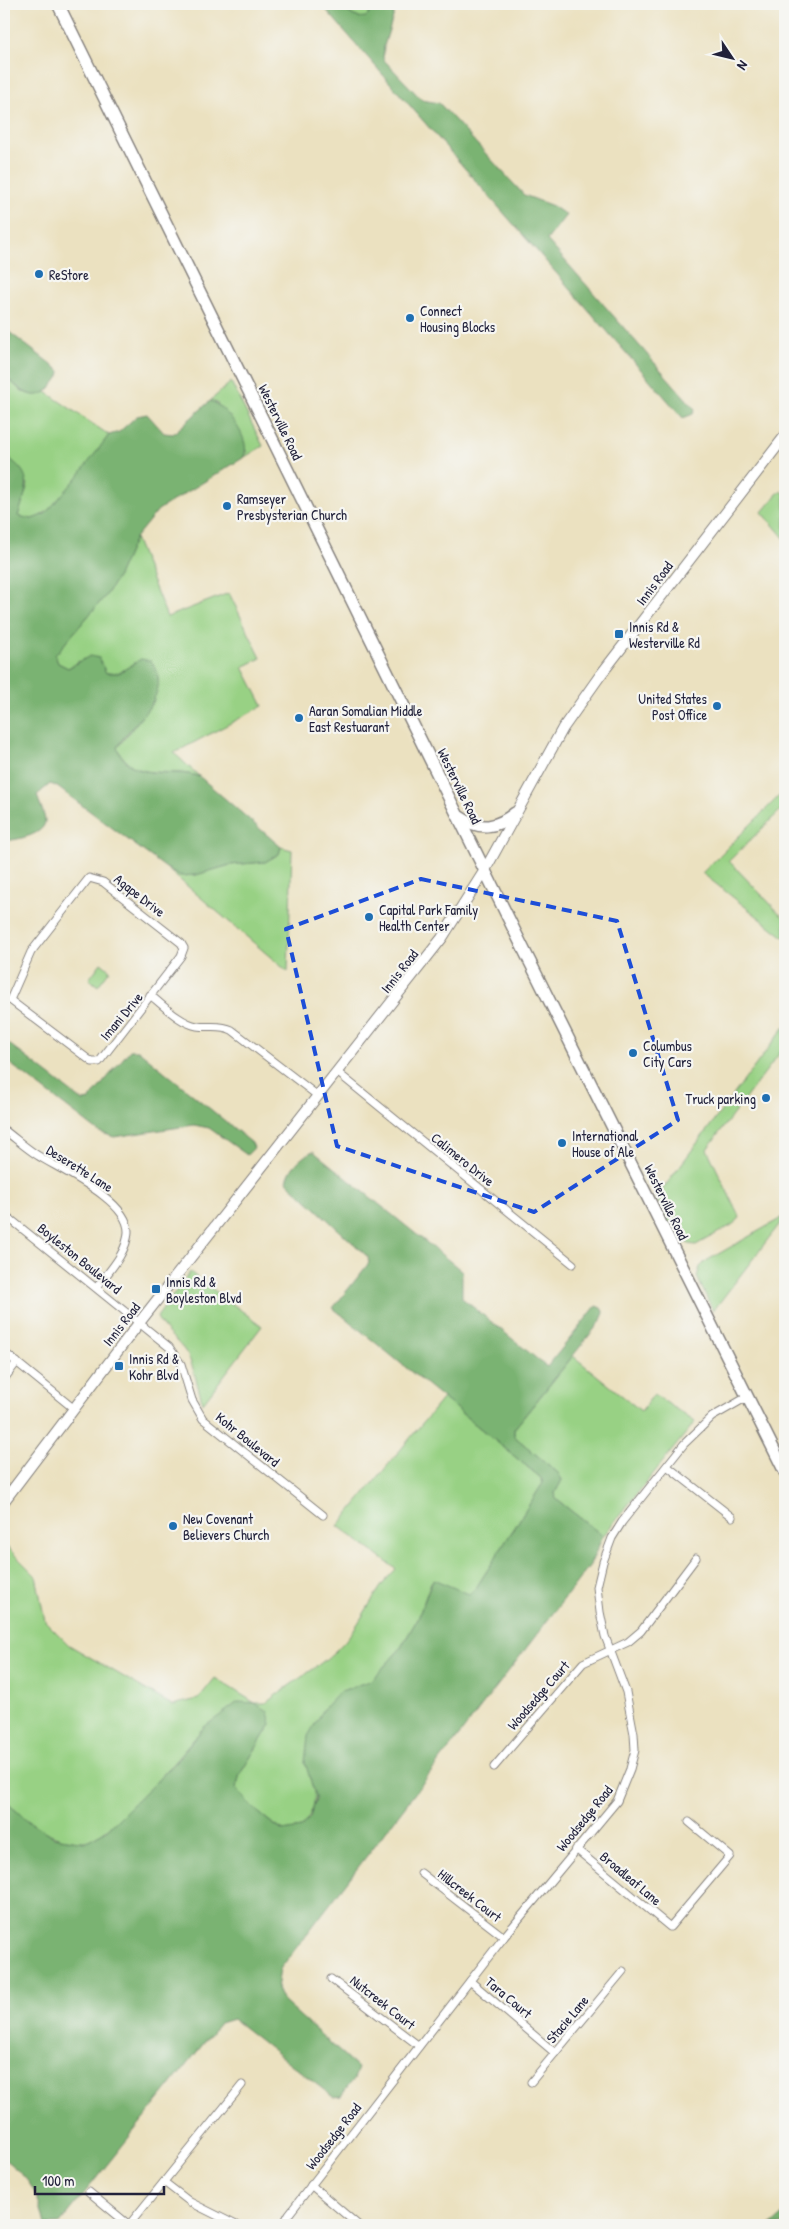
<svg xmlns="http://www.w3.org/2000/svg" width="789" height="2229" viewBox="0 0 789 2229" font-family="'Patrick Hand',sans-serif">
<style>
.green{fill:#98d184;stroke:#5d7a60}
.forest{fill:#7ab372;stroke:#4e6a56}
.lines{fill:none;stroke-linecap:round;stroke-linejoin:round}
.minor-casing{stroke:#86827e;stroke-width:9}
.secondary-casing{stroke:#86827e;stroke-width:12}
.primary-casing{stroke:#86827e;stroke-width:14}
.minor{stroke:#fff;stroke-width:7}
.secondary{stroke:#fff;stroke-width:10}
.primary{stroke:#fff;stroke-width:11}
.marked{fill:none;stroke:#1d4ed8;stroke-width:4;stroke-dasharray:10 6;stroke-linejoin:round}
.poi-dot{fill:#1f6fb2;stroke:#f6f6f2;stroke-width:2}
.labels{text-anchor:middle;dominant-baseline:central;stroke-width:4.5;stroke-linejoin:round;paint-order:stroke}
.poi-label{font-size:14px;fill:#22223b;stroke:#f6f6f2;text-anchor:start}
.street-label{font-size:14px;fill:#22223b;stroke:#f6f6f2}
</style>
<rect width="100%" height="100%" fill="#f6f6f2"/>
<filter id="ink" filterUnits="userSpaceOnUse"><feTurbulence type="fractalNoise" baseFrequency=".02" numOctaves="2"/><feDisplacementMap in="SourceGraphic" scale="10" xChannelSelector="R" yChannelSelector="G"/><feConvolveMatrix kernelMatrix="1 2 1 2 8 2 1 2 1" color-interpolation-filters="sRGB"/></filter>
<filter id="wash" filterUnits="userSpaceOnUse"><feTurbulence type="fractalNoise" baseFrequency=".0096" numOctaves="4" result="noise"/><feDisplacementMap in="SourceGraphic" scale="20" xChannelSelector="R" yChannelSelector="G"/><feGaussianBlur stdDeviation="1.12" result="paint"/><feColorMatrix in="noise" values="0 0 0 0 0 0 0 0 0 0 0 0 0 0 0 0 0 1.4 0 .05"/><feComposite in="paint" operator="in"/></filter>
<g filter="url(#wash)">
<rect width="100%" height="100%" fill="#ebe1c0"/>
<g class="green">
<path d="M340 4H371V11L366 18C353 18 349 13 340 4Z"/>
<path d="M4 375C19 388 25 400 46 392L109 435C95 454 54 515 33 519 29 520 22 517 18 516L28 484 7 457 4 458Z"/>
<path d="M231 382 263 446 243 458 247 452 217 403 210 401Z"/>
<path d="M782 491 785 495V539L762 512 777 494Z"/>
<path d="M135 538 167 617 229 593 261 658 243 667 263 706 174 753 200 777C168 765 136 785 117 748L154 701 141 659 119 673H106L103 669 79 661 68 668 58 663 55 655 107 594 118 576Z"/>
<path d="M785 790V806L729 861 785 919V938L702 873Z"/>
<path d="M281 847 292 850 288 972 166 868 181 876 196 875 230 865 265 862 279 854Z"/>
<path d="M101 963 110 970 98 986 89 979Z"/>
<path d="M785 1026V1046L707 1149 740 1218 732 1225 696 1245C674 1245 665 1214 656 1198Z"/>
<path d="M785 1216V1217L713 1311 697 1277 700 1267 706 1261Z"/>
<path d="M190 1272 262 1326 203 1403C197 1387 195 1369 187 1354 178 1340 163 1332 157 1317Z"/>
<path d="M573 1356 641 1411 654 1394 695 1422 603 1536 556 1499 555 1493 562 1480 558 1473 514 1436V1429Z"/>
<path d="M443 1398 541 1478 543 1483 476 1588 470 1595 431 1582 418 1618 400 1649 372 1680 339 1692 305 1762C314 1791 322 1801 301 1828L284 1831C265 1819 249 1806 236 1788L240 1774 271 1724 204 1727C186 1749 109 1841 83 1841 51 1842 26 1820 4 1800V1544L36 1576 45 1621 69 1645 172 1705 198 1699 215 1678 255 1703H266C291 1682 322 1667 345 1641 364 1619 374 1590 396 1569L338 1526Z"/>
</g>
<g class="forest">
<path d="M321 4H340C349 13 353 19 366 17L371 11V4H397L384 46 383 59 422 100 439 103 524 195 553 206 566 215 547 240 695 409 693 414 683 418Z"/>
<path d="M4 328 60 371C60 378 54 383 50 388 33 406 17 386 4 375Z"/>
<path d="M210 401C226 406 254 442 243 458L158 510 135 538 118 576 107 594 55 655 58 663 68 668 90 656 99 658 106 673H119L141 659 151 661C176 696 131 721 117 748 134 785 169 766 200 777L281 847 279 854 265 862 230 865 196 875 181 876 166 868 56 786 50 784 37 795C39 803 45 814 45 822 43 836 14 840 4 841V458L7 457C35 476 27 487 18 516L32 519 45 514 76 479 109 435 119 432 137 416 147 414 164 433 173 434Z"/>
<path d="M4 1040 83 1101 89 1100 130 1050H138L252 1143 254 1148 247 1155 209 1128 194 1125 114 1137 99 1132 4 1059Z"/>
<path d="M313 1151 462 1271V1298L547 1367 596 1306 601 1308 604 1313 600 1322 514 1429V1436L558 1473 562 1480 555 1493 556 1499 603 1536 590 1565 280 1969 277 1989 282 2000 358 2068 354 2079 341 2096 333 2097 233 2019 220 2023 59 2225H45C37 2191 32 2181 4 2159V1800L29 1822 54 1837 85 1842 107 1830 175 1763 204 1727 238 1702 255 1703 268 1712 271 1724 240 1774 236 1788C249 1806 265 1819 283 1831L301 1828 310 1817 316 1799 305 1762 308 1736 325 1707 339 1692 372 1680 400 1649 418 1618 433 1579 469 1594 476 1588 543 1483 541 1478 333 1308 369 1263 368 1257 287 1182C289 1168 301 1157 313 1151Z"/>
<path d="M785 2213V2225H771Z"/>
</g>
</g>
<g filter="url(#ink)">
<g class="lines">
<g class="minor-casing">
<g id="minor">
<path d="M89 878 103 882 181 943 184 948 181 956 99 1062H92L10 1000 31 952Z"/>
<path d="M150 995C163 1005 180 1023 197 1026 209 1028 220 1024 232 1030L318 1096"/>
<path d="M337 1072 573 1264"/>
<path d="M4 1130C15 1138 26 1148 37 1155 60 1170 129 1200 128 1232 127 1253 109 1271 97 1287"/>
<path d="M4 1214 169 1347 181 1364 192 1400 203 1419 323 1515"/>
<path d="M4 1352 73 1408"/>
<path d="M4 1379 17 1362"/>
<path d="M667 1466 732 1517"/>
<path d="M494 1767 583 1663 628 1642 641 1631 696 1558"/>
<path d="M576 1849 670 1927 730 1856 689 1822"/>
<path d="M421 1873 504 1937"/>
<path d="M331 1979 419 2046"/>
<path d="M470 1981 555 2053"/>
<path d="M531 2082 623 1971"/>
<path d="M164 2182 190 2202 236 2225"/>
<path d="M311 2185 358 2225"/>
<path d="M89 2192 129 2225"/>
<path d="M129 2225 242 2085"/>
<path d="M283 2225 289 2214 504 1937 617 1801 630 1769 635 1750 634 1734 626 1692 605 1636 600 1612 597 1587 603 1562 612 1538 622 1522 684 1444 712 1417 747 1397"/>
</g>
</g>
<g class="secondary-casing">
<path id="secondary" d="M4 1501 139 1323 442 938 485 870 563 728 599 677 785 436"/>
</g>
<g class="primary-casing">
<g id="primary">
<path d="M58 4 525 952 785 1472"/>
<path d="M460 817C480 831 497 828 515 813"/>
</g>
</g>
<use href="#minor" class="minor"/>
<use href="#secondary" class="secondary"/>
<use href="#primary" class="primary"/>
</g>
</g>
<path class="marked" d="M421 879 617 921 678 1120 534 1212 337 1146 286 929Z"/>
<g class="poi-dot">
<circle cx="39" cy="274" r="5"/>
<circle cx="410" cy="318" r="5"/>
<circle cx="227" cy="506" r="5"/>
<rect x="614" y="629" width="10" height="10" rx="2.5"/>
<circle cx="717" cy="706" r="5"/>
<circle cx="299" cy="718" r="5"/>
<circle cx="369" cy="917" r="5"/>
<circle cx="633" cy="1053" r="5"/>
<circle cx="766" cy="1098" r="5"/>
<circle cx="562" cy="1143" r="5"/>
<rect x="151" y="1284" width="10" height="10" rx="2.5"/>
<rect x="114" y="1361" width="10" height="10" rx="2.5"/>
<circle cx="173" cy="1526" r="5"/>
</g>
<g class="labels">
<g class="poi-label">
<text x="49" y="274">ReStore</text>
<text x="420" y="310">Connect<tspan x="420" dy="16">Housing Blocks</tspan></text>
<text x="237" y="498">Ramseyer<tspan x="237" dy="16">Presbysterian Church</tspan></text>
<text x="629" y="626">Innis Rd &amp;<tspan x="629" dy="16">Westerville Rd</tspan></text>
<text x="707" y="698" text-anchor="end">United States<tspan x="707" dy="16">Post Office</tspan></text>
<text x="309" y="710">Aaran Somalian Middle<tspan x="309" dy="16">East Restuarant</tspan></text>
<text x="379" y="909">Capital Park Family<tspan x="379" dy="16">Health Center</tspan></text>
<text x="643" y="1045">Columbus<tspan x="643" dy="16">City Cars</tspan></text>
<text x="756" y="1098" text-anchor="end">Truck parking</text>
<text x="572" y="1135">International<tspan x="572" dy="16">House of Ale</tspan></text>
<text x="166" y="1281">Innis Rd &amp;<tspan x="166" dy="16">Boyleston Blvd</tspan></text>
<text x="129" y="1358">Innis Rd &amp;<tspan x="129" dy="16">Kohr Blvd</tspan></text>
<text x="183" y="1518">New Covenant<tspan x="183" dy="16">Believers Church</tspan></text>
</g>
<g class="street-label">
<text transform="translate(281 422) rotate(64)">Westerville Road</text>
<text transform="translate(654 583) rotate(-53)">Innis Road</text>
<text transform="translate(460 786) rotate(64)">Westerville Road</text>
<text transform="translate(140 895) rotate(38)">Agape Drive</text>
<text transform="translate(399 971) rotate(-52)">Innis Road</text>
<text transform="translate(121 1016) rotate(-50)">Imani Drive</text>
<text transform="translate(463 1159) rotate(39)">Calimero Drive</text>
<text transform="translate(80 1168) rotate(32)">Deserette Lane</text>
<text transform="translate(667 1202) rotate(64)">Westerville Road</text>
<text transform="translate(80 1258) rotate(39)">Boyleston Boulevard</text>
<text transform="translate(121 1324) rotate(-52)">Innis Road</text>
<text transform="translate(248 1439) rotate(39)">Kohr Boulevard</text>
<text transform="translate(538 1695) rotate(-49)">Woodsedge Court</text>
<text transform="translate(584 1818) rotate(-51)">Woodsedge Road</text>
<text transform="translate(631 1878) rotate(40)">Broadleaf Lane</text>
<text transform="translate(470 1895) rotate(38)">Hillcreek Court</text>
<text transform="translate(509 1997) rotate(40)">Tara Court</text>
<text transform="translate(383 2002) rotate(38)">Nutcreek Court</text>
<text transform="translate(567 2019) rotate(-50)">Stacie Lane</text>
<text transform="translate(333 2136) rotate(-52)">Woodsedge Road</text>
</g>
</g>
<rect width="789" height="2229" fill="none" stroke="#f6f6f2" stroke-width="20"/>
<g transform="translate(732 58) rotate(125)" stroke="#f6f6f2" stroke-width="4" paint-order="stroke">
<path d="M0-4L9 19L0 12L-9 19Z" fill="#22223b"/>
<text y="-8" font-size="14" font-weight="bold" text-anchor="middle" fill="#22223b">N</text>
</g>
<path d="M35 2186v8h129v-8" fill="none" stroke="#22223b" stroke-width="2.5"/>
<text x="42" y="2186" font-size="15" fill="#22223b" stroke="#f6f6f2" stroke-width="4" paint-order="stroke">100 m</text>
</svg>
